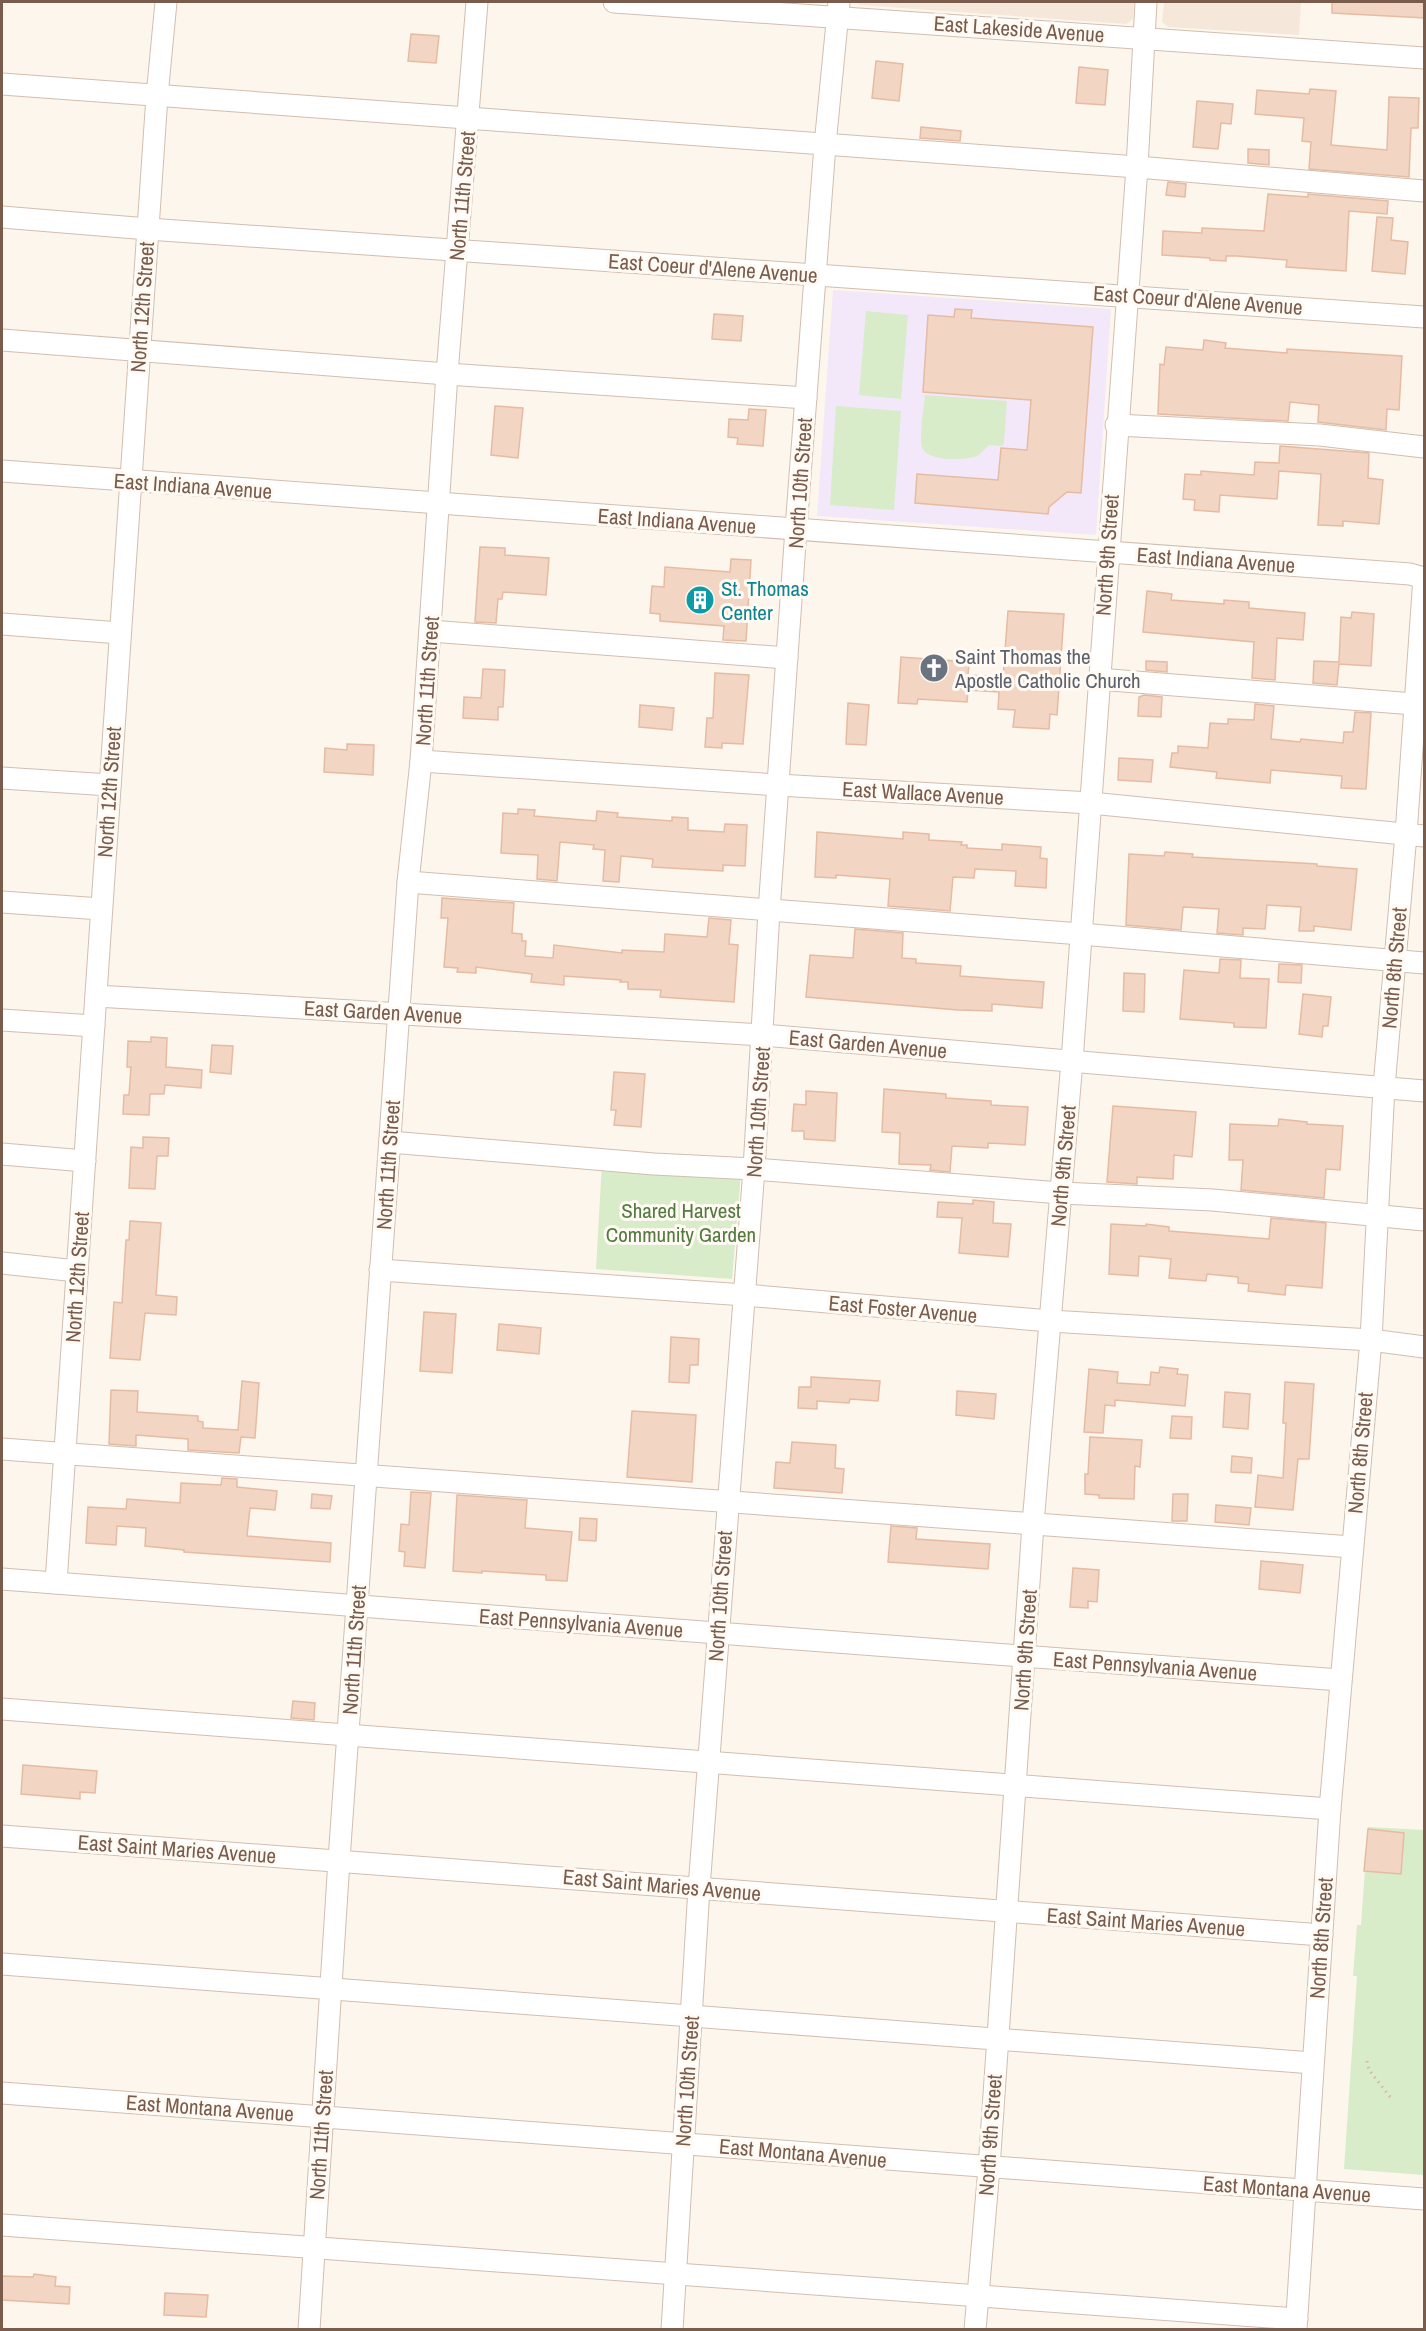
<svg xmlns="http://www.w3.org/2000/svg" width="1426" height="2331" viewBox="0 0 1426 2331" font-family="'Archivo Narrow',sans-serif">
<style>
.residential{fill:#f5e8da}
.education{fill:#f3e8fa}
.green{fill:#d8ecc9}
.building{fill:#f3d5c3;stroke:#e6bba3;stroke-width:1.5}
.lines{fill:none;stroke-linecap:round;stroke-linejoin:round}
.minor-casing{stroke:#d1beb0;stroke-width:23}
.path{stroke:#d9b8a5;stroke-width:3;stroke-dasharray:1.5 4.5;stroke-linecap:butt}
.minor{stroke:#fff;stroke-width:21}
.labels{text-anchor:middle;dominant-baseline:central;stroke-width:6;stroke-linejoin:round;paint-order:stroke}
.street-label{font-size:21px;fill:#7a5c4d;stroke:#fffaf3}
.culture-label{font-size:21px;fill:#0d838f;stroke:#fffaf3;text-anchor:start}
.worship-label{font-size:21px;fill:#5b616d;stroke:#fffaf3;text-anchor:start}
.park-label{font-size:21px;fill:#537a41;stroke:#fffaf3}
</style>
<rect width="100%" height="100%" fill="#fdf6ec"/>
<g class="residential">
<path d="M854 2H1134L1133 19 1126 24 860 5Z"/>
<path d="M1164 2H1301L1299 35 1168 27 1162 22Z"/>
</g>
<path class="education" d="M833 290 1111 309 1096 535 817 516Z"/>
<g class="green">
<path d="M866 311 908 315 901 399 859 395Z"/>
<path d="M925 395 1007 401 1004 443 1002 446 989 445C986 448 982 452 979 455 967 461 926 462 922 447 919 435 924 408 925 395Z"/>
<path d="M836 406 901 411 894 510 830 505Z"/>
<path d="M602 1163 741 1173 732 1279 596 1269Z"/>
<path d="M1368 1827 1424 1830V2175L1344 2169 1357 1976H1353L1357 1925H1361Z"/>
</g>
<g class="building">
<path d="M1332 2H1425V18L1332 13Z"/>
<path d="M411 34 439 36 436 63 408 61Z"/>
<path d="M876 61 903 64 899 101 872 98Z"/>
<path d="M1079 67 1108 70 1105 105 1076 103Z"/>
<path d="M1310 89 1336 91 1331 145 1387 150 1389 97 1419 98 1418 128H1411L1409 177 1309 169 1311 142 1302 141 1304 118 1255 114 1257 90 1309 94Z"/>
<path d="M1197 101 1233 104 1231 124 1221 123 1218 149 1193 147Z"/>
<path d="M921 127 961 131 960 141 920 138Z"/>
<path d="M1248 149 1269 150V165L1248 163Z"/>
<path d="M1168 182 1186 184 1185 197 1166 195Z"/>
<path d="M1268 194 1308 197V194L1388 201 1387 214 1349 211 1346 271 1286 267 1287 260 1237 256H1226V261L1210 260V258L1162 255 1163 231 1202 233V228L1264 231Z"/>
<path d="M1377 217 1393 218 1391 240 1408 242 1405 274 1372 271Z"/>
<path d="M955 309 972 310 971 318 1093 327 1081 493 1067 492 1049 507 1048 514 915 503 917 474 998 480 1001 448 1027 450 1031 400 923 392 928 315 954 317Z"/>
<path d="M714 314 743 316 741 341 712 339Z"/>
<path d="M1204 340 1226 343 1225 348 1287 353V349L1402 356 1399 410 1387 409 1386 430 1318 422 1319 405 1290 402 1288 421 1158 414 1160 364 1164 365 1166 347 1203 350Z"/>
<path d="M495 406 523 408 518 458 491 455Z"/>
<path d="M749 409 766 410 763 446 737 444 738 438 728 437 729 419 748 420Z"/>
<path d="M1280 446 1369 453 1368 478 1383 480 1379 524 1343 521V526L1318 525 1321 474 1279 471 1277 499 1220 495 1219 512 1194 510 1195 500 1183 499 1185 474 1201 475V471L1254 475 1255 462 1279 463Z"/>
<path d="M480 547 505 548V555L549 558 546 595 503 592 502 599H498L496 623 475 622Z"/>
<path d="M731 559 751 560 746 641 723 640 724 626 660 621V614L650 613 652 586 664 587 665 567 730 572Z"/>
<path d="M1147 591 1172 594 1171 600 1224 604V600L1249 602V608L1305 613 1303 640 1277 638 1275 680 1252 678 1254 642 1143 632Z"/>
<path d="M1008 611 1064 614 1057 715 1050 714 1049 729 1013 727 1015 710 998 709 999 692 968 690 967 702 918 699 917 704 898 703 901 657 969 662 968 675 1003 677Z"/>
<path d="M1352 612 1374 614 1371 666 1339 664 1337 685 1313 683 1314 661 1339 662 1341 617 1351 618Z"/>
<path d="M1146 661 1167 662V672L1146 670Z"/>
<path d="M483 669 505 670 503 707H498V720L463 718 464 697 481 698Z"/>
<path d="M715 673 749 675 743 744 722 743V748L705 747 707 718H713Z"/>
<path d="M1144 695 1162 697 1161 717 1138 716 1139 697Z"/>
<path d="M848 703 869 705 866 745 846 744Z"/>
<path d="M1255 704 1274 706 1271 739 1300 742 1301 739 1343 743 1344 732H1353L1355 712 1371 713 1366 789 1341 788 1342 776 1271 770 1270 783 1216 778 1217 772 1170 767 1172 753H1178V746L1208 748 1210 723 1228 724V719L1254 720Z"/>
<path d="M640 705 674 708 672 730 639 727Z"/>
<path d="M347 744 374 745 373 775 324 772 325 748 347 750Z"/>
<path d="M1119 758 1153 760 1151 782 1118 780Z"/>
<path d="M518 809 535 810 534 816 596 821 597 811 618 813 617 817 672 821V817L688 818V830L724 832 725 824 747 825 745 866 723 865V871L652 867 653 859 621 856 619 882 603 881 605 850 593 849 594 845 560 842 557 881 537 879 538 855 501 853 503 813 518 814Z"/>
<path d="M817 832 903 839V832L929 834V840L962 842 961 845H967V848L1002 850V844L1041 847 1040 858 1047 859 1046 888 1015 886 1016 871 975 869 974 878 953 877 950 911 888 906 890 879 836 875V878L815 877Z"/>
<path d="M1165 852 1193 854 1192 857 1317 864V866L1357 869 1351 930 1314 926V931H1299L1301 907 1267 905 1265 929 1243 928V935L1217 933 1219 909 1183 907 1181 930 1126 925 1129 854 1164 856Z"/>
<path d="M442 898 514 903 512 933 522 934V941H526L525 956 553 958 554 945 622 953V950L664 952 665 934 707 937 709 918 731 920 729 944 738 945 734 1002 660 997 661 990 628 989V982H620L621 980 564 976V985L531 982 532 974 507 971 476 967V973L457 972 458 968 444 967 448 918H441Z"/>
<path d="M855 929 903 933 902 958 916 959V963L961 966 960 976 1044 982 1042 1008 992 1004V1011L958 1010 806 997 810 955 853 958Z"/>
<path d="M1220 959 1241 960 1240 978 1269 979 1266 1028 1234 1027V1023L1180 1019 1184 970 1219 973Z"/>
<path d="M1279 964 1302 965 1301 983 1278 982Z"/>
<path d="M1124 973 1145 974 1144 1012 1123 1011Z"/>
<path d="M1303 994 1331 997 1328 1026H1323L1322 1037 1299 1034Z"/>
<path d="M151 1037 167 1038 166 1067 202 1070 201 1088 165 1085 164 1094H150L149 1115 123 1114 124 1095H129L131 1067H127L128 1041 151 1042Z"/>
<path d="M212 1045 233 1046 231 1074 210 1072Z"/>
<path d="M614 1072 645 1074 641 1127 614 1125 616 1110H611Z"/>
<path d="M884 1089 946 1094V1098L991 1101V1105L1028 1107 1025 1145 988 1143V1148L952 1146 950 1172 930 1170 931 1165 899 1164 900 1133 882 1132Z"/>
<path d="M806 1091 837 1093 835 1141 804 1139V1131H792L794 1104 806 1105Z"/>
<path d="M1113 1106 1196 1112 1192 1157 1174 1155 1173 1179 1137 1177V1184L1107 1182Z"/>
<path d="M1279 1119 1307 1122V1124L1343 1126 1340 1170 1326 1169 1324 1198 1241 1190 1243 1160H1229L1230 1124 1278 1126Z"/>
<path d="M143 1137 169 1138 168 1156H157L155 1189 129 1188 131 1147 143 1148Z"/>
<path d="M973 1200 994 1202 993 1223 1011 1224 1008 1257 959 1253 962 1218 937 1217 938 1202 973 1204Z"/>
<path d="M1271 1218 1326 1223 1322 1288 1286 1285 1285 1295 1248 1291 1249 1284 1238 1283V1277L1207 1274 1206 1281 1169 1278 1171 1259 1139 1256 1138 1276 1109 1274 1111 1224 1146 1226V1224L1169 1227V1231L1269 1239Z"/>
<path d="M130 1221 161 1223 156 1295 177 1297 176 1315 145 1313 140 1360 110 1358 114 1302 122 1303 126 1240H129Z"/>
<path d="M424 1312 456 1314 452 1373 420 1371Z"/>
<path d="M499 1324 541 1328 539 1354 497 1350Z"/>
<path d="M671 1337 699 1339 698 1365H690L689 1383 669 1382Z"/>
<path d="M1160 1367 1178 1369 1177 1374 1188 1375 1185 1406 1115 1400V1406L1105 1405 1103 1433 1084 1432 1089 1369 1118 1372 1117 1383 1150 1385 1151 1372 1159 1373Z"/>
<path d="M811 1377 880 1381 878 1401 850 1399 849 1403 817 1401V1409L798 1408 799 1387H811Z"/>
<path d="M242 1381 259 1383 255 1438 241 1437 239 1453 188 1450V1439L136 1435V1446L109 1444 111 1390 138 1391 137 1412 198 1416V1421L203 1422V1428L238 1430Z"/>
<path d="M1285 1382 1314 1384 1309 1459H1298L1293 1510 1255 1507 1258 1475 1283 1478 1286 1423H1283Z"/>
<path d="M957 1391 996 1394 994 1419 956 1415Z"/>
<path d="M1225 1392 1250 1394 1248 1429 1223 1427Z"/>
<path d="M632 1411 696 1415 692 1482 627 1477Z"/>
<path d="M1172 1416 1192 1417 1191 1439 1170 1438Z"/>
<path d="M1090 1437 1142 1440 1140 1467 1135 1466 1134 1499 1099 1498V1495L1085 1494V1474H1088Z"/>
<path d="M792 1442 836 1445 835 1468 844 1469 842 1493 774 1488 776 1462 790 1463Z"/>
<path d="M1232 1456 1252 1458 1251 1473 1231 1472Z"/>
<path d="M222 1478 237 1479V1487L277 1491 275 1510 250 1508 247 1536 331 1543 330 1562 184 1552V1550L145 1546 146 1528 117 1526 116 1545 86 1543 88 1507 126 1509 127 1499 180 1503 181 1483 221 1485Z"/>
<path d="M411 1492 431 1493 425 1568 404 1566 405 1552 399 1551 401 1524 409 1525Z"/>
<path d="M312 1494 332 1496 330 1509 311 1508Z"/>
<path d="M1173 1494H1188L1187 1521H1172Z"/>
<path d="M457 1495 527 1500 525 1528 572 1532 567 1581 546 1580V1575L482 1571V1573L453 1571Z"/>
<path d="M1216 1505 1251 1508 1249 1525 1215 1522Z"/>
<path d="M580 1518 597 1519 596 1541 579 1540Z"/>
<path d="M891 1526 917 1528 916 1539 990 1544 988 1569 888 1562Z"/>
<path d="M1261 1561 1303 1565 1300 1593 1259 1589Z"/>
<path d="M1073 1568 1099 1570 1097 1602 1088 1601V1608L1070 1607Z"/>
<path d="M293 1701 315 1703 314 1720 291 1718Z"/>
<path d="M23 1765 97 1771 95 1793 80 1792V1799L21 1794Z"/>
<path d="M1368 1829 1404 1833 1401 1874 1364 1871Z"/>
<path d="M34 2274 56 2277 55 2286 70 2287 69 2304 2 2300V2276L33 2277Z"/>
<path d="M165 2293 208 2295 206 2317 164 2315Z"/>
</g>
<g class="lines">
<g class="minor-casing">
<g id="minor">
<path d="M614 2 1424 58"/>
<path d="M2 84 1137 167 1424 191"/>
<path d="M2 217 148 229 1424 317"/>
<path d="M2 340 447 374 806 398"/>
<path d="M1116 425 1320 435 1424 447"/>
<path d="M2 471 1410 574 1424 578"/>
<path d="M2 624 120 633"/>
<path d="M430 631 787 658"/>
<path d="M1098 679 1414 704 1424 707"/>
<path d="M421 761 778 785 1091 803 1424 836"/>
<path d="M2 778 110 785"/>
<path d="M408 882 1081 934 1424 963"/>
<path d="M2 902 101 909"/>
<path d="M96 996 763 1035 1424 1091"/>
<path d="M2 1020 94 1026"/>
<path d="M390 1142 654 1164 754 1169 1061 1193 1213 1200 1424 1220"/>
<path d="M2 1154 85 1161"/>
<path d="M2 1263 77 1271"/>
<path d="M380 1270 745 1295 1050 1321 1371 1340 1424 1347"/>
<path d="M2 1449 1352 1547"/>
<path d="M2 1579 1340 1680"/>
<path d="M56 1583 157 96 166 2"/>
<path d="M2 1709 1330 1809"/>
<path d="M2 1836 1322 1935"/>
<path d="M2 1964 1313 2063"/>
<path d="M2 2093 1424 2199"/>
<path d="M2 2225 1297 2319"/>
<path d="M309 2330 339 1860 408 882 421 761 447 374 477 2"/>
<path d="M672 2330 699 1888 754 1169 769 911 796 529 825 145 839 2"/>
<path d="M975 2330 989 2168 1033 1524 1072 1061 1137 167 1146 2"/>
<path d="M1296 2330 1330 1809 1371 1340 1384 1087 1406 834 1424 577"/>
</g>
</g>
<path class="path" d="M1367 2061 1369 2070 1391 2098"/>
<use href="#minor" class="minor"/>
</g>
<defs>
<g id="building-disc" transform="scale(1.5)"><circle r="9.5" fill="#0f9aa8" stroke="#fffaf3"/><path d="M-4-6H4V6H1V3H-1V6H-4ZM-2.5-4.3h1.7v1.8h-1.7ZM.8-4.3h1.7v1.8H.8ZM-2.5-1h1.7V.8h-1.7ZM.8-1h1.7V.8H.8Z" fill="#fff"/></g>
<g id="church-disc" transform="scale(1.5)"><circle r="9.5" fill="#6b7280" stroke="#fffaf3"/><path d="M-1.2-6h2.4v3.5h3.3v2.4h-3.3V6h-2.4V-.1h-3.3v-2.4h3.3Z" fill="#fff"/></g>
</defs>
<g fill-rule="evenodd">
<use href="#building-disc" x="700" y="600"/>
<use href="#church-disc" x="934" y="668"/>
</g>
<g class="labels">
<g class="street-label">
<text transform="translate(1019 29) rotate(4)">East Lakeside Avenue</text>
<text transform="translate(462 196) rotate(-85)">North 11th Street</text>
<text transform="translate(713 268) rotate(4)">East Coeur d'Alene Avenue</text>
<text transform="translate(1198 300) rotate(4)">East Coeur d'Alene Avenue</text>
<text transform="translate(142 307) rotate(-86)">North 12th Street</text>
<text transform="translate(800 483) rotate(-86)">North 10th Street</text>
<text transform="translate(193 486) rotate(4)">East Indiana Avenue</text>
<text transform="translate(677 521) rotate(4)">East Indiana Avenue</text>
<text transform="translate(1107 555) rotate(-86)">North 9th Street</text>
<text transform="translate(1216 560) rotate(4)">East Indiana Avenue</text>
<text transform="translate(427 681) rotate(-86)">North 11th Street</text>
<text transform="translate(109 792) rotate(-86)">North 12th Street</text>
<text transform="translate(923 793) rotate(3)">East Wallace Avenue</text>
<text transform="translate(1394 968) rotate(-85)">North 8th Street</text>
<text transform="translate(383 1012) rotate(3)">East Garden Avenue</text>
<text transform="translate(868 1044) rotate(5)">East Garden Avenue</text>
<text transform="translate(758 1112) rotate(-86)">North 10th Street</text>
<text transform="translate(388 1165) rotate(-86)">North 11th Street</text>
<text transform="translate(1063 1166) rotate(-85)">North 9th Street</text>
<text transform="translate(77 1277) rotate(-86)">North 12th Street</text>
<text transform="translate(903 1309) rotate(5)">East Foster Avenue</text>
<text transform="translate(1360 1453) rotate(-85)">North 8th Street</text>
<text transform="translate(720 1596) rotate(-86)">North 10th Street</text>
<text transform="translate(581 1623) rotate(4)">East Pennsylvania Avenue</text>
<text transform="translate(354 1650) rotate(-86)">North 11th Street</text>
<text transform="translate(1025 1650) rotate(-86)">North 9th Street</text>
<text transform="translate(1155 1666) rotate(4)">East Pennsylvania Avenue</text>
<text transform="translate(177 1849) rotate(4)">East Saint Maries Avenue</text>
<text transform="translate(662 1885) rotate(5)">East Saint Maries Avenue</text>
<text transform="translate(1146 1922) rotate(4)">East Saint Maries Avenue</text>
<text transform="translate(1321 1938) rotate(-86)">North 8th Street</text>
<text transform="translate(687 2081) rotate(-86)">North 10th Street</text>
<text transform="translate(210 2108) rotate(4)">East Montana Avenue</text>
<text transform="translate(321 2135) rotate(-86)">North 11th Street</text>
<text transform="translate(990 2135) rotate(-86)">North 9th Street</text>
<text transform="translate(803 2153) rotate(5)">East Montana Avenue</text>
<text transform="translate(1287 2189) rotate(4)">East Montana Avenue</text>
</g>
<g class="culture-label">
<text x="721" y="588">St. Thomas<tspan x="721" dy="24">Center</tspan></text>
</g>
<g class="worship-label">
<text x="955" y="656">Saint Thomas the<tspan x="955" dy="24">Apostle Catholic Church</tspan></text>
</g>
<g class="park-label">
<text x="681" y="1210">Shared Harvest<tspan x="681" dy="24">Community Garden</tspan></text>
</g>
</g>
<rect width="1426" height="2331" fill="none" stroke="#7a5c4d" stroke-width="6"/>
</svg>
